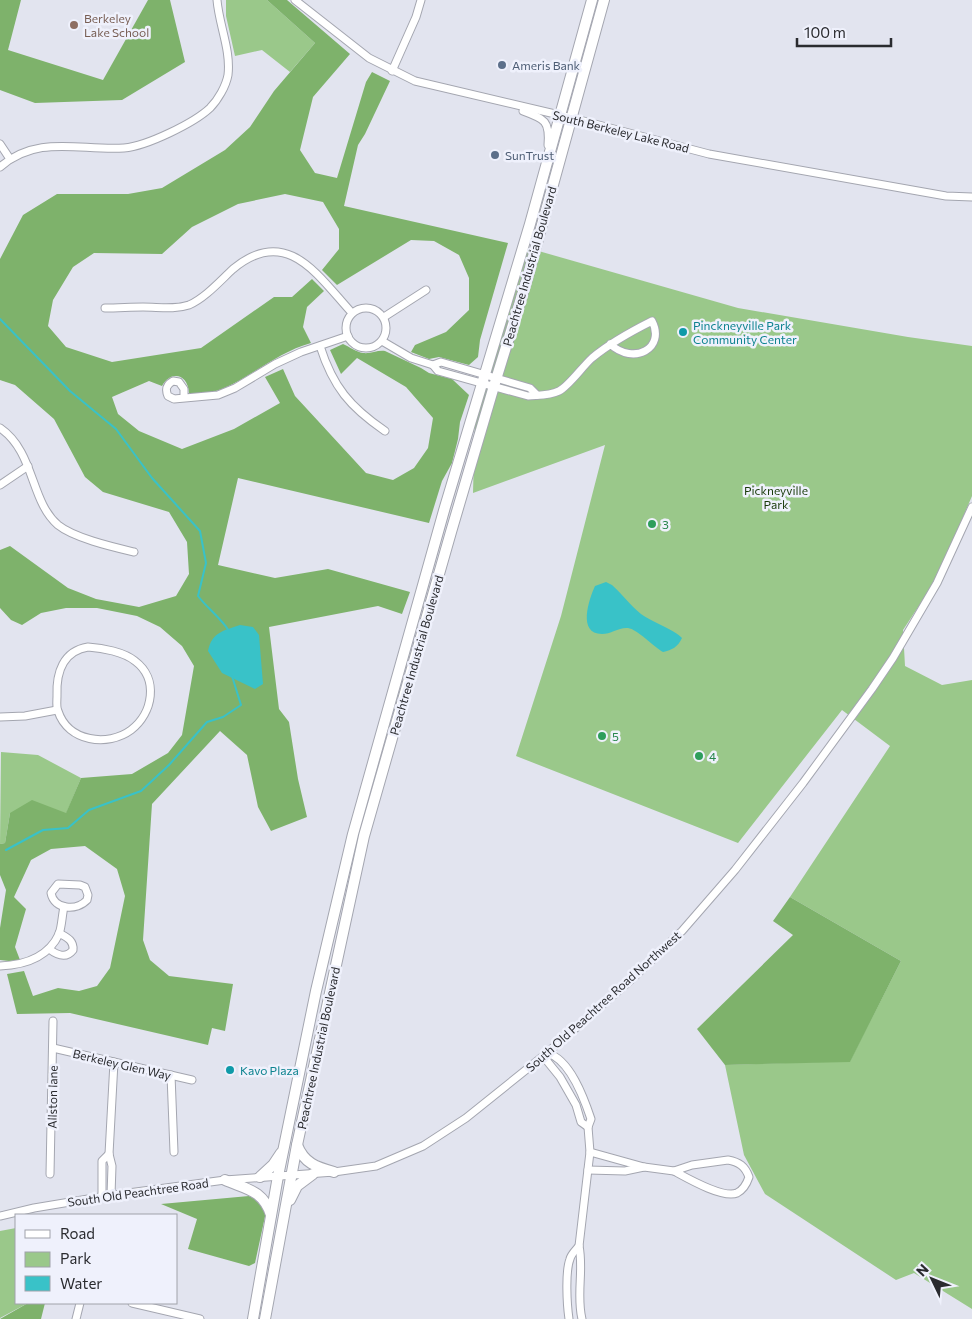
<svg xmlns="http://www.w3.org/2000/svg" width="972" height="1319" viewBox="0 0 972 1319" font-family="Commissioner,sans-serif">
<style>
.green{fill:#9ac88a}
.forest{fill:#7eb26b}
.water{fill:#39c2c8}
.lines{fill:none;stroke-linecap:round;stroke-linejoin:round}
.stream{stroke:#39c2c8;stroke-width:2}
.minor-casing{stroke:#a4a6b0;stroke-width:9}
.highway-casing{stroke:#a4a6b0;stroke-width:12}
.minor{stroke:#fff;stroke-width:7}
.highway{stroke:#fff;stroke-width:10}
.education-dot{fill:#8d6e63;stroke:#eff1fc;stroke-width:2}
.service-dot{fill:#5c6f8a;stroke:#eff1fc;stroke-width:2}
.culture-dot{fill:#0f9aa8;stroke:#eff1fc;stroke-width:2}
.leisure-dot{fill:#2e9e5b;stroke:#eff1fc;stroke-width:2}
.labels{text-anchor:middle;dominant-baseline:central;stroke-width:5;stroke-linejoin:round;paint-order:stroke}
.education-label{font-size:12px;fill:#785e54;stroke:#eff1fc;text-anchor:start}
.service-label{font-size:12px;fill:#4e5e75;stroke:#eff1fc;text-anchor:start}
.street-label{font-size:12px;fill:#2a2b2f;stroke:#eff1fc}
.culture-label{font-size:12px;fill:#0d838f;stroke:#eff1fc;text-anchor:start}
.park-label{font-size:12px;fill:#183a08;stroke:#eff1fc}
.leisure-label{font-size:12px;fill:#27864d;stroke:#eff1fc;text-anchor:start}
</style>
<rect width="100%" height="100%" fill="#e2e4ef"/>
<g class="green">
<path d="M226 0H267L315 43 290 72 262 50 235 56 226 16Z"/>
<path d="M528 248 738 308 908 337 972 346V496L946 557 928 592 903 630 905 666 942 685 972 680V1309L914 1273 896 1280 765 1194 744 1155 725 1065 850 1061 901 961 790 897 890 746 842 710 738 843 516 756 561 616 605 445 473 493 475 419Z"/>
<path d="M1 752 38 755 81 778 66 814 10 813 5 843 0 844Z"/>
<path d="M16 1228V1303H28L0 1318V1231Z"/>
</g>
<g class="forest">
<path d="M0 0H21L8 50 103 80 148 0H170L185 62 122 100 35 103 0 90Z"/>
<path d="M267 0H287L350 54 313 97 300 150 315 173 337 178 366 82 372 72 390 81 365 134 358 145 344 206 508 243 480 340 478 357 469 365 439 357 429 359 411 352 415 345 446 332 469 310V278L459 255 434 241 411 240 337 285 322 270 339 249V229L323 202 285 194 238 204 192 227 162 254 94 253 73 267 53 300 48 326 66 347 112 362 201 348 274 297H292L312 279 324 291 307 307 303 327 311 343C278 352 253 376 222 389 213 393 201 393 191 394L189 393C188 374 171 370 162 386L149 381 112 397 118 414 139 431 182 449 234 429 280 403 265 377 283 369 295 396 366 473 393 480 414 468 428 448 433 418 406 387 357 358 341 374 330 350 343 344C350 347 356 352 363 353 371 354 377 350 385 351L421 368 429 373 452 379 469 395 460 422 458 439 452 463 442 481 429 523 238 478 218 565 275 578 328 569 410 592 402 614 378 606 269 627 279 709 289 722 298 779 307 817 271 831 258 807 247 755 220 731 152 804 143 940 150 960 169 976 233 984 225 1031 212 1028 208 1045 70 1013 17 1014 7 974 24 971 33 996 58 988 79 991 97 986 110 968 125 896 117 869 85 846 51 849 31 860 14 897 26 909 15 947 20 960 9 961 0 960V928L6 890 0 875V844L5 843 10 813 32 800 66 813 81 778 132 774 168 753 182 735 194 666 182 646 160 627 137 616 97 608H66L41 613 22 625 11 620 0 608V550L10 546 68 588 96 599 139 607 176 596 189 574 187 542 169 512 103 492 85 477 54 419 15 385 0 380V259L23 215 57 194H128L162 188 225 150 250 127 274 91 315 43Z"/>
<path d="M790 897 901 961 850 1062 725 1065 697 1029 793 935 773 921Z"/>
<path d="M249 1196 255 1199 266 1212 255 1263 249 1266 188 1249 197 1219 161 1204Z"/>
<path d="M28 1303H45L41 1319H0Z"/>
</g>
<g class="water">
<path d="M606 582 612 585C622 594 630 605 641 614 652 622 675 630 682 638 678 647 672 650 663 652 654 647 637 629 628 628 619 627 611 634 602 634 577 634 589 599 595 586Z"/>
<path d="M240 625 253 627 259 635 263 684 255 689 222 673 208 651C212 632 223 631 240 625Z"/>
</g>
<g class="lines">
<g class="stream">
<path d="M0 319 70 391 116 429 152 478 200 531 206 563 198 596C207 608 221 618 229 631"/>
<path d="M6 850 43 830 68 828 89 810 141 791 169 765 207 722 223 717 241 705 232 676"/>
</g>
<g class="minor-casing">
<g id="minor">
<path d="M295 0 369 58 415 81 572 118 709 154 946 196 972 197"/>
<path d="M392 71 416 17 421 0"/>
<path d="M523 111C545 119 550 121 548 145"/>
<path d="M0 144 10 159"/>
<path d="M0 167C38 134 80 151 124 148 147 146 194 123 210 108 218 100 226 86 228 75 231 50 219 25 217 0"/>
<circle cx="366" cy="328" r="20"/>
<path d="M105 308C118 308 131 307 143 307 159 307 174 310 189 305 205 298 220 281 233 269 287 224 318 276 352 313"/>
<path d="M384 317 426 290"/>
<path d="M382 341 411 358 433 365 438 371 528 396C538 395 549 396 559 391 569 386 582 367 592 358 610 343 630 332 652 321 666 348 634 366 610 344"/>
<path d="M320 346C333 387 350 407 385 431"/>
<path d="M433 365 441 362 530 388 537 395"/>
<path d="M184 398V389L179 382 173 381C166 385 165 389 168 396L174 399 218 395 235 388 275 364 301 352 348 336"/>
<path d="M0 428C35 452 30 501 58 525 74 538 113 547 134 552"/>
<path d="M0 485 28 466"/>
<path d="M88 647C103 648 124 652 135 661 159 679 153 713 131 730 108 747 68 742 58 711 56 707 57 700 57 696 56 673 63 651 88 647Z"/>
<path d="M0 717 25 716 57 710"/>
<path d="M58 884 80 885 85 887 88 895 87 900C77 911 54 910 51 893Z"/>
<path d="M49 949C57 955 66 959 73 950 74 940 66 937 59 933"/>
<path d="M0 966C25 965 48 958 59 934 62 926 62 915 64 907"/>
<path d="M53 1048 192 1080"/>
<path d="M547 1053C570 1059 584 1098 591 1119L588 1127 590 1152 579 1246C584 1270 576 1295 582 1319"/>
<path d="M547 1053V1061L560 1077 576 1105 581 1122 588 1127"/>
<path d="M171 1075 174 1152"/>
<path d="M590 1152 644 1167 674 1171"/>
<path d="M728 1160C739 1162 745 1166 749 1177 747 1183 743 1190 737 1193 723 1199 687 1178 674 1171L692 1165Z"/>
<path d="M588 1170 625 1171 644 1167"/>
<path d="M50 1174 53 1021"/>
<path d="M111 1195 112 1166 109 1154 114 1062"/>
<path d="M102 1197V1161L109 1154"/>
<path d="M0 1216 34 1208 106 1196 225 1180 334 1172 376 1166 423 1146 466 1118 547 1053 633 978 682 931 735 870 803 783 872 689 893 658 937 583 972 507"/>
<path d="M132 1303 200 1319"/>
<path d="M76 1319 80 1303"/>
<path d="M569 1319C567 1305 565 1272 570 1259 571 1254 576 1250 579 1246"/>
</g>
</g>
<g class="highway-casing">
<g id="highway">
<path d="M297 1145C304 1163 316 1167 334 1172"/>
<path d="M260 1177 273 1165 281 1153"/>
<path d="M225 1180C246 1189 263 1190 271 1215"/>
<path d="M290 1200 297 1186 313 1174"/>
<path d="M253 1319 278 1176 316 991 353 834 445 507 530 224 592 0"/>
<path d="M265 1319 297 1145 364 836 451 532 494 386 527 279 604 0"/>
</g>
</g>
<use href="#minor" class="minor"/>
<use href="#highway" class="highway"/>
</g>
<circle class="education-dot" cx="74" cy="25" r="5"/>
<g class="service-dot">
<circle cx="502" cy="65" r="5"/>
<circle cx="495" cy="155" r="5"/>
</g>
<g class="culture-dot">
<circle cx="683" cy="332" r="5"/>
<circle cx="230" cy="1070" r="5"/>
</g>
<g class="leisure-dot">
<circle cx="652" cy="524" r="5"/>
<circle cx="602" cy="736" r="5"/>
<circle cx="699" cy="756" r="5"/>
</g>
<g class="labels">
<g class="education-label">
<text x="84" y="18">Berkeley<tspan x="84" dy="14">Lake School</tspan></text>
</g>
<g class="service-label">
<text x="512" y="65">Ameris Bank</text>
<text x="505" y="155">SunTrust</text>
</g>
<g class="street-label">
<text transform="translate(621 131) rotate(14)">South Berkeley Lake Road</text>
<text transform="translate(529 266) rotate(-74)">Peachtree Industrial Boulevard</text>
<text transform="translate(416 655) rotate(-74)">Peachtree Industrial Boulevard</text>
<text transform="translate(603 1001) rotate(-42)">South Old Peachtree Road Northwest</text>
<text transform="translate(318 1048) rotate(-78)">Peachtree Industrial Boulevard</text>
<text transform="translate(122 1064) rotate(13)">Berkeley Glen Way</text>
<text transform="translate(52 1097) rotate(-89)">Allston lane</text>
<text transform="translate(138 1192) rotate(-8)">South Old Peachtree Road</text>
</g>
<g class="culture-label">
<text x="693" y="325">Pinckneyville Park<tspan x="693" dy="14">Community Center</tspan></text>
<text x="240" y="1070">Kavo Plaza</text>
</g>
<g class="park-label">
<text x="776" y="490">Pickneyville<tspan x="776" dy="14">Park</tspan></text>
</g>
<g class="leisure-label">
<text x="662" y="524">3</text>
<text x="612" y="736">5</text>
<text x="709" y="756">4</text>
</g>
</g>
<rect x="15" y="1214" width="162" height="90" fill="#eff1fc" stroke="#a0a2aa"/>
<rect x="25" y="1230" width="25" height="8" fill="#ffffff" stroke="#a0a2aa"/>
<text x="60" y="1239" font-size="15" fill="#2a2b2f">Road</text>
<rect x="25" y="1252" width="25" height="15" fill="#9ac88a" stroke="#a0a2aa"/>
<text x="60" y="1264" font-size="15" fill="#2a2b2f">Park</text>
<rect x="25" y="1276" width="25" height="15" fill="#39c2c8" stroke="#a0a2aa"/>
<text x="60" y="1289" font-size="15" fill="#2a2b2f">Water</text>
<g transform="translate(932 1279) rotate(313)" stroke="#eff1fc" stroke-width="4" paint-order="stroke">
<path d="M0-4L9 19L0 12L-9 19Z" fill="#2a2b2f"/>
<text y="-8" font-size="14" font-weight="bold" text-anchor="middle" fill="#2a2b2f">N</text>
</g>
<path d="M797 38v8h94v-8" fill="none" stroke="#2a2b2f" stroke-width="2.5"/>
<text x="804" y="38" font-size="15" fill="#2a2b2f" stroke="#eff1fc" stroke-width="4" paint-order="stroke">100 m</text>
</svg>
